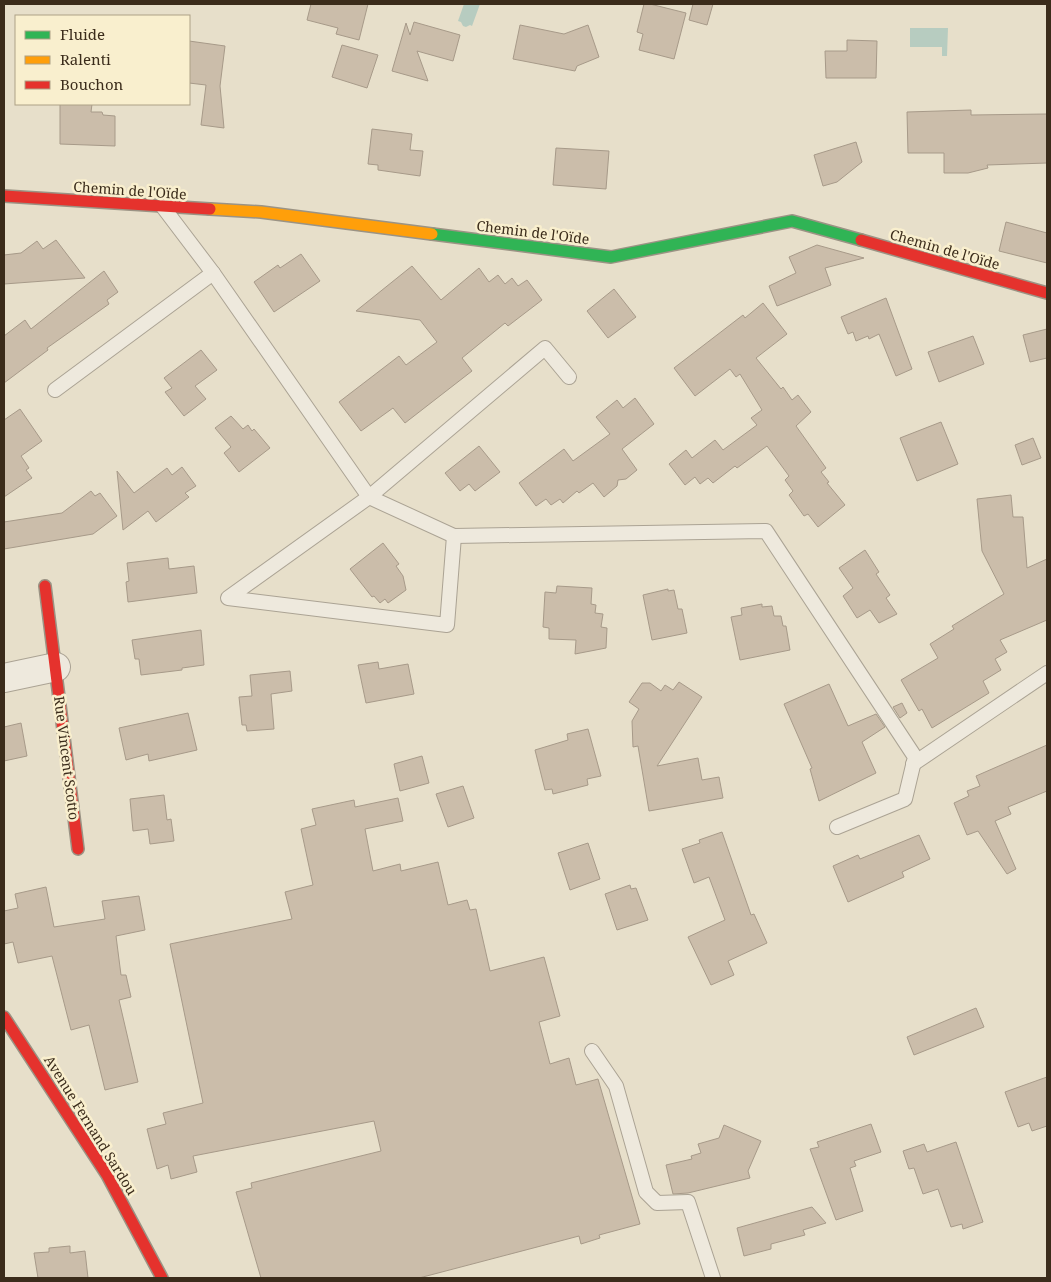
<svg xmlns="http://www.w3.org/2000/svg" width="1051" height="1282" viewBox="0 0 1051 1282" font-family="'Noto Serif',serif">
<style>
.water{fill:#b7ccc0}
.building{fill:#cbbdaa;stroke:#a79a89}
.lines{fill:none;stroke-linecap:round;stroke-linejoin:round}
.lane-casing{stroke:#aba394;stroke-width:16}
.street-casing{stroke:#aba394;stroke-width:30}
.fast-casing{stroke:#9b9384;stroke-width:14}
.slow-casing{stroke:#9b9384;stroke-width:14}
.jam-casing{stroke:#9b9384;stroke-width:14}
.lane{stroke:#eee9dd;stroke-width:14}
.street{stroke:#eee9dd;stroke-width:28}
.fast{stroke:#30b455;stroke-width:11}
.slow{stroke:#ff9f0a;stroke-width:11}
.jam{stroke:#e5322d;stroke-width:11}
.labels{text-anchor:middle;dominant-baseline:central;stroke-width:5;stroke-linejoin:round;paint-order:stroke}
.street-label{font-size:14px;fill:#3b2c1b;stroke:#f9efce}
</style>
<rect width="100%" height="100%" fill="#e7dfca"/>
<g class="water">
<path d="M464 4H480L472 26 470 25 466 27 463 26 461 22 458 21Z"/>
<path d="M910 28H948L947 56H942V47H910Z"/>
</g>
<g class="building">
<path d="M311 4H368L359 40 336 34 338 28 307 20Z"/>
<path d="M644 4H650L686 13 674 59 639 50 643 34 637 32Z"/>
<path d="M693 4H713L707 25 689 20Z"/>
<path d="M414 22 460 35 453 61 417 51 428 81 392 71 406 23 410 35Z"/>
<path d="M520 25 564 34 588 25 599 57 577 66 575 71 513 59Z"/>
<path d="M847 40 877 41 876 78H826L825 51H847Z"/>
<path d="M189 41 225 46 220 86 224 128 201 125 206 85 189 83Z"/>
<path d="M342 45 378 55 367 88 332 77Z"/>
<path d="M60 104H92L91 112H102L103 115 115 116V146L60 144Z"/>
<path d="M971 110V115L1047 114V163L987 165 988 168 968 173H944V153H908L907 112Z"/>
<path d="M372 129 412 134 410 150 423 151 420 176 378 170V165L368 164Z"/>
<path d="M856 142 862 162 837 182 823 186 814 155Z"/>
<path d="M556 148 609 151 606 189 553 185Z"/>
<path d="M1006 222 1047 233V263L999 251Z"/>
<path d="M56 240 85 278 4 284V255L21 253 37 241 43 249Z"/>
<path d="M817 245 864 258 825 268 831 285 777 306 769 286 796 273 789 257Z"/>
<path d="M301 254 320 281 274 312 254 282 278 265 280 268Z"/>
<path d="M412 266 441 300 479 268 489 282 498 275 505 284 512 278 518 286 527 280 542 300 508 326 505 323 462 358 472 371 405 423 393 408 361 431 339 402 399 356 406 365 437 342 420 320 356 311Z"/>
<path d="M104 271 118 292 107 300 109 304 47 348 48 350 4 383V336L25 320 31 329Z"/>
<path d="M614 289 636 317 608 338 587 311Z"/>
<path d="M886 298 912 369 896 376 879 334 869 339 868 336 856 341 853 332 848 334 841 317Z"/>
<path d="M763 303 787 334 756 358 781 389 783 387 792 400 798 395 811 412 796 426 826 468 821 472 829 482 827 483 845 505 818 527 808 514 804 516 789 495 793 491 785 480 789 476 767 446 737 468 735 466 713 483 708 478 700 484 695 477 685 485 669 464 686 450 692 458 715 440 723 450 757 425 751 418 762 410 740 374 736 377 730 369 695 396 674 368 743 315 745 318Z"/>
<path d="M1047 329V358L1030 362 1023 335Z"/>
<path d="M973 336 984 364 939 382 928 352Z"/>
<path d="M201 350 217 370 195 386 206 399 184 416 165 392 172 388 164 378Z"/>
<path d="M635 398 654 424 622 449 637 470 626 479 618 480 617 486 604 497 593 483 579 493 577 491 563 503 560 499 551 505 546 499 536 506 519 483 564 449 573 461 610 434 596 417 617 400 623 408Z"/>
<path d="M20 409 42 441 21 456 29 468 26 470 32 478 4 497V420Z"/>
<path d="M231 416 243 429 248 425 252 431 254 429 270 448 239 472 224 453 231 447 215 428Z"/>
<path d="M941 422 958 464 917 481 900 438Z"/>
<path d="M1033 438 1041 458 1022 465 1015 445Z"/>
<path d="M479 446 500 472 475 491 469 484 460 491 445 473Z"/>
<path d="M182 467 196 486 185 493 189 497 156 522 148 511 123 530 117 471 134 493 167 468 172 475Z"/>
<path d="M91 491 95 496 100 493 117 516 93 534 4 549V522L62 513Z"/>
<path d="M1011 495 1013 517H1023L1027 568 1047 559V620L1000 640 1007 652 995 659 1001 670 983 681 989 693 932 728 922 709 919 711 901 680 938 658 930 644 954 629 952 626 1004 594 982 551 977 499Z"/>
<path d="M383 543 399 564 396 566 403 576 406 590 388 603 385 599 380 603 374 596 372 597 350 569Z"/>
<path d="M865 550 879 572 876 574 890 595 886 598 897 614 879 623 870 610 857 618 843 596 853 588 839 568Z"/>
<path d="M168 558 169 569 194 566 197 593 128 602 126 582 129 581 127 563Z"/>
<path d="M557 586 592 588 591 604 596 605 595 613 603 614 601 627 607 628 606 648 575 654 576 640 549 639V628L543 627 545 592 556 593Z"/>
<path d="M668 589V591L674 590 678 609H682L687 633 652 640 643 595Z"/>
<path d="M762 604V607L772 606 774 616H781L783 626H786L790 650 740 660 731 617 742 615 741 608Z"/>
<path d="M201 630 204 665 182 668V670L141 675 139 659H135L132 640Z"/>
<path d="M378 662 379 669 408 664 414 694 366 703 358 665Z"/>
<path d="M290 671 292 691 271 694 274 729 247 731 246 725H242L239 697 252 696 250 675Z"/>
<path d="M679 682 702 697 657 766 698 758 702 780 719 777 723 798 649 811 638 746 633 747 632 721 639 709 629 702 642 683H650L661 691 665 685 673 690Z"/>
<path d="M829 684 848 726 876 714 885 727 862 742 876 773 819 801 810 769 812 768 784 704Z"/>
<path d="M902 703 907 713 900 718 893 707Z"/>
<path d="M188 713 197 750 149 761 148 754 126 760 119 728Z"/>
<path d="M21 723 27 756 4 761V727Z"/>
<path d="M588 729 601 776 587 779 588 785 553 794 552 789 545 790 535 750 568 740 567 734Z"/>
<path d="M1047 745V791L1008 807 1011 814 995 821 1016 869 1007 874 978 831 967 835 954 803 969 796 967 791 980 786 976 776Z"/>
<path d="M422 756 429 783 400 791 394 764Z"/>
<path d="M463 786 474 818 448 827 436 794Z"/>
<path d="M164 795 167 820 171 819 174 841 150 844 148 829 133 831 130 799Z"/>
<path d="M398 798 403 821 365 829 373 871 400 864 401 871 438 862 448 905 467 900 470 910 476 909 490 971 544 957 560 1016 539 1022 550 1064 569 1058 576 1085 598 1079 640 1224 599 1235 600 1238 581 1244 579 1236 419 1278H261L236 1192 252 1188 251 1183 381 1151 374 1121 193 1156 197 1172 171 1179 168 1165 157 1169 147 1129 166 1124 163 1113 203 1103 170 944 292 919 285 892 313 885 301 829 316 825 312 809 354 800 355 807Z"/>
<path d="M722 832 751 915 754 914 767 943 728 961 734 975 711 985 688 937 725 920 709 877 694 883 682 849 700 843 699 840Z"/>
<path d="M919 835 930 859 902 872 904 877 848 902 833 866 858 855 860 859Z"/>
<path d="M588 843 600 879 570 890 558 853Z"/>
<path d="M630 885 631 889 636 888 648 920 617 930 605 894Z"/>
<path d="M46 887 54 927 105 919 102 901 139 896 145 930 116 936 121 975H126L131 997 119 1000 138 1082 105 1090 89 1025 71 1030 52 956 18 963 13 942 4 944V911L18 908 15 894Z"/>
<path d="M976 1008 984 1027 914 1055 907 1037Z"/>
<path d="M1047 1077V1126L1032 1131 1029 1123 1018 1127 1005 1092Z"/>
<path d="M871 1124 881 1152 854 1161 856 1166 850 1168 863 1211 836 1220 810 1149 819 1147 817 1142Z"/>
<path d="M724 1125 761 1141 748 1171 750 1178 688 1193 673 1194 666 1165 692 1159 691 1156 701 1153 698 1144 719 1138Z"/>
<path d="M956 1142 983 1222 963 1229 962 1224 951 1227 938 1189 923 1194 914 1168 909 1169 903 1151 924 1144 927 1152Z"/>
<path d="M812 1207 826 1223 803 1230 805 1235 771 1244V1249L744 1256 737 1228Z"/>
<path d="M70 1246V1253L85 1251 88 1278H38L34 1253 49 1252V1248Z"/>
</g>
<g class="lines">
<g class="lane-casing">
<g id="lane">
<path d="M163 207 213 273 369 497 454 536 766 531 915 757 905 799 837 827"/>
<path d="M55 390 213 273"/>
<path d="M454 536 447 625 228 598 369 497 545 348 569 377"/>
<path d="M913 764 1047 673"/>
<path d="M592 1051 616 1086 646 1192 657 1203 688 1202 713 1278"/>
</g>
</g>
<g class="street-casing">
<path id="street" d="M4 678 56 667"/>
</g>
<g class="fast-casing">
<path id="fast" d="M432 234 611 257 792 221 861 240"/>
</g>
<g class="slow-casing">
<path id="slow" d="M210 209 261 212 432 234"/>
</g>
<g class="jam-casing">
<g id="jam">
<path d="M4 196 210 209"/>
<path d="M861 240 1047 293"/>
<path d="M45 586 78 849"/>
<path d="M4 1017 107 1175 162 1278"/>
</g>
</g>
<use href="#lane" class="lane"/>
<use href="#street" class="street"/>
<use href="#fast" class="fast"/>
<use href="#slow" class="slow"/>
<use href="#jam" class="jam"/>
</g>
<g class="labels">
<g class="street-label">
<text transform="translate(130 190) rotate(4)">Chemin de l'Oïde</text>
<text transform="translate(533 232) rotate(7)">Chemin de l'Oïde</text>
<text transform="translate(945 249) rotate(16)">Chemin de l'Oïde</text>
<text transform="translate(67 758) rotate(83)">Rue Vincent Scotto</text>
<text transform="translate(91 1125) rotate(58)">Avenue Fernand Sardou</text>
</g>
</g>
<rect width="1051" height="1282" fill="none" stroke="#3b2c1b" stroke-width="10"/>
<rect x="15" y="15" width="175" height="90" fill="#f9efce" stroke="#ada186"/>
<rect x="25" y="31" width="25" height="8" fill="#30b455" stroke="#ada186"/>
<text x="60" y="40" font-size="15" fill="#3b2c1b">Fluide</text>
<rect x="25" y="56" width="25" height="8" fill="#ff9f0a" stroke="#ada186"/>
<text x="60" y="65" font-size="15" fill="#3b2c1b">Ralenti</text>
<rect x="25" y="81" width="25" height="8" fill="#e5322d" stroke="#ada186"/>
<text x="60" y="90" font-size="15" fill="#3b2c1b">Bouchon</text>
</svg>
